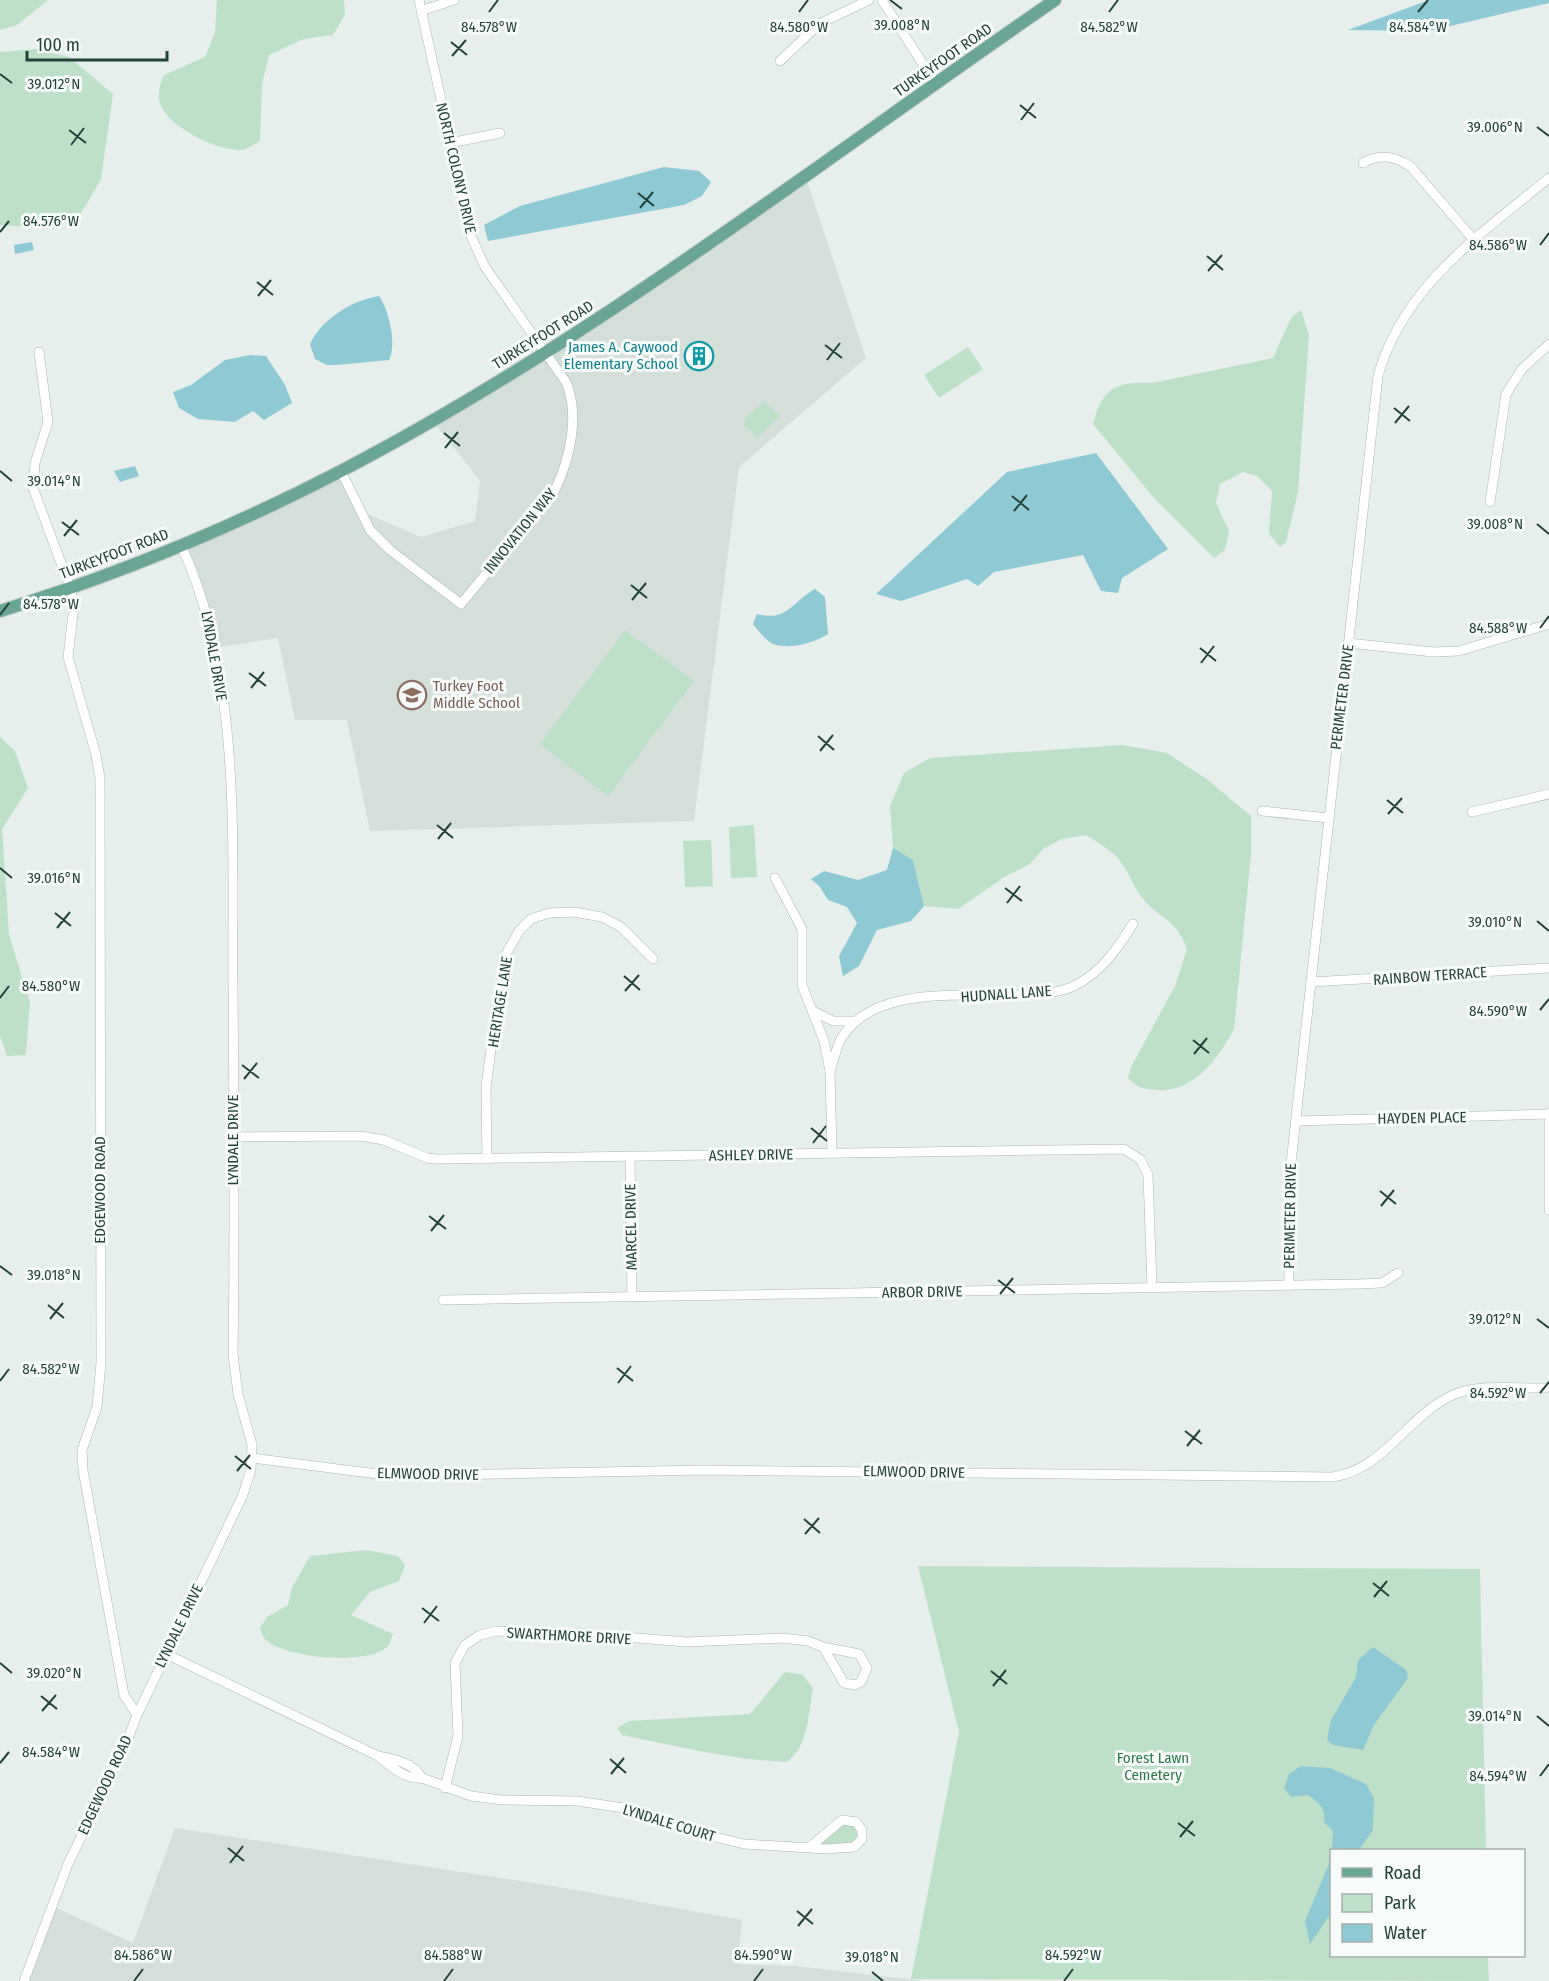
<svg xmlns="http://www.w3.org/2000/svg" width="1549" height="1981" viewBox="0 0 1549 1981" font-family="'Fira Sans Condensed',sans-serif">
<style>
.built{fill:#d4dfda}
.green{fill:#bfe0c8}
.water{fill:#8ec9d4}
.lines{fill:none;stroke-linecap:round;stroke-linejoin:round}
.minor-casing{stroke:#a8b8b2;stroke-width:10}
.major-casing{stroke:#c2cac8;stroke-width:14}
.minor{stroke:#fff;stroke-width:9}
.major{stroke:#6aa596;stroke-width:12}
.ticks{fill:none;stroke:#24423a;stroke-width:2}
.labels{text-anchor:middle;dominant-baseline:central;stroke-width:6;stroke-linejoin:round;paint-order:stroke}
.street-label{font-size:15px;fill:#24423a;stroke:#f7fbf9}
.culture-label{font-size:15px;fill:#0d838f;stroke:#f7fbf9;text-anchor:end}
.education-label{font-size:15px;fill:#785e54;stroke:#f7fbf9;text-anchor:start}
.park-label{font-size:15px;fill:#2d7a4b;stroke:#f7fbf9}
.ticks-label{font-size:15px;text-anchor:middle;fill:#24423a;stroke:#f7fbf9;stroke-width:6;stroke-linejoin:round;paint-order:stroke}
</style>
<rect width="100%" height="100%" fill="#e6efeb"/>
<g class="built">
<path d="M805 175 866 358 739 467 694 821 370 831 347 720H295L278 638 213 648 181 545 341 471 361 511 421 537 475 521 480 481 432 420 544 354Z"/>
<path d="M175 1828 553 1886 742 1920 737 1964 795 1966 925 1981H24L52 1906 133 1943Z"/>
</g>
<g class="green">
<path d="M0 0H48L17 25 0 30Z"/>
<path d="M217 0H344L345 15 333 35 304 39 269 55 262 84 260 141C254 144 246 151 239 150 216 150 171 128 161 106 156 96 160 84 164 75L205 57 215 32Z"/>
<path d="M36 49 69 57 113 94 101 179 80 215 53 229 0 225V52Z"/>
<path d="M1301 310 1309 335 1298 492 1286 542 1280 547 1269 534 1272 491 1257 476 1243 472 1220 484 1216 503 1229 531 1225 550 1214 558 1154 498 1093 424C1102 389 1115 381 1152 383L1273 358 1291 318Z"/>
<path d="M968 347 983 369 939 398 924 375Z"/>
<path d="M765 402 780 416 758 437 744 425 746 416Z"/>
<path d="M625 630 694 681 608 796 540 744Z"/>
<path d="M0 737 15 751 28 788 2 829 9 935 30 1002 26 1055 7 1056 0 1036Z"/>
<path d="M1122 745 1167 753 1208 780 1251 816V854L1234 1029C1219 1058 1193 1093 1157 1090 1143 1089 1138 1088 1128 1078L1131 1067 1175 986 1187 949C1176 919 1163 921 1144 900 1135 890 1131 876 1122 864 1114 851 1098 843 1086 835L1062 839 1043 849 1030 864 1003 878 958 909 924 906 913 860 893 848 890 806 904 773 930 758Z"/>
<path d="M754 825 757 877 731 878 729 827Z"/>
<path d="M711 840 713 886 685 887 683 841Z"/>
<path d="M367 1550 398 1556 405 1565 399 1581 370 1592 351 1615 393 1634C391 1639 390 1644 387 1647 366 1666 286 1658 266 1640 263 1638 261 1632 260 1628L267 1617 288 1605 292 1588 310 1556Z"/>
<path d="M918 1566 1480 1569 1486 1850H1332V1956H1488L1489 1981 911 1979 959 1732Z"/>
<path d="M785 1672 803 1675 813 1688C808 1715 809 1745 787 1762 731 1760 677 1746 622 1735L617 1728 629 1721 750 1714Z"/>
<path d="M846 1823 853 1824 858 1830 857 1839 852 1845H819Z"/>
</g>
<g class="water">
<path d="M1429 0H1549V3L1429 31 1348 30Z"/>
<path d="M664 167 699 171 711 182 702 196 684 205 488 241 484 225 520 206Z"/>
<path d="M32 242 34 250 15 254 14 245Z"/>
<path d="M379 296C389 310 397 345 389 360L336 365H327L315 359 310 344C321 319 353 300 379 296Z"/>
<path d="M250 355 266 356 285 385 292 403 264 420 253 411 235 422 198 419 179 408 173 392 191 385 225 360Z"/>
<path d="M1096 453 1168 549 1122 578 1118 593 1101 591 1083 555 994 572 978 586 967 579 901 601 876 594 1007 472Z"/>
<path d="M135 466 139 476 120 482 114 471Z"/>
<path d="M815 589 825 597 828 634C814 643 790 650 773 644 766 641 758 630 753 624L757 614C787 622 792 602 815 589Z"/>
<path d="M893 848 913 860 924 906 911 921 877 930 859 966 843 976 839 956 857 923 847 907 828 900 820 887 811 879 824 871 858 880 887 870Z"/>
<path d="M1373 1647 1406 1670 1408 1678 1374 1725 1363 1750 1333 1745 1327 1740 1331 1720 1356 1677 1358 1660Z"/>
<path d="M1301 1766 1330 1768 1366 1784 1374 1798 1373 1830 1359 1850H1332L1333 1831 1324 1822C1326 1808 1319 1803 1308 1795L1291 1797 1284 1788 1289 1774Z"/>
<path d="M1332 1851 1331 1913 1310 1944 1305 1921 1330 1861Z"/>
</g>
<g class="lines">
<g class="minor-casing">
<g id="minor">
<path d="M882 0 935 83"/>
<path d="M421 11 454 0"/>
<path d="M780 61 819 24 869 0"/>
<path d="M450 143 500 133"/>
<path d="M1363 163C1380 153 1395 156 1411 167L1474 240"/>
<path d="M341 471 370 530 390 550 461 604 555 490C570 459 580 415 566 382L485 267 471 236 419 0"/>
<path d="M1490 502 1506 394 1522 369 1549 344"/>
<path d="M1348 643 1433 652 1459 651 1549 624"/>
<path d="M1262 811 1328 818"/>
<path d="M1472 812 1549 794"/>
<path d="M775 878 802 929V985L824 1041 830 1071 832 1153"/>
<path d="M1311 982 1549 968"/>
<path d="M813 1011 833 1021H856"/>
<path d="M830 1071C834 1060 836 1047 842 1037 876 985 961 997 1016 995 1035 994 1057 994 1074 986 1102 972 1117 949 1133 924"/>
<path d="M1549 1113V1210"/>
<path d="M1296 1121 1549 1114"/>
<path d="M233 1137 361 1136 384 1140 427 1158 436 1159 1124 1149 1141 1160 1148 1175 1152 1287"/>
<path d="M630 1157 632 1297"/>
<path d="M487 1159 486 1087 495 1019 502 992V972L506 954 519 931 531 919 549 913 574 912 602 917 621 927 653 959"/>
<path d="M1289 1285 1288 1190 1378 376C1403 286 1481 234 1549 178"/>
<path d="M443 1300 1359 1284 1382 1283 1398 1273"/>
<path d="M252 1458 393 1476 703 1470 1333 1477C1385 1469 1408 1415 1453 1395 1481 1383 1519 1389 1549 1388"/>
<path d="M166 1654 378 1756C390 1766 406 1780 422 1778L471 1796 502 1800 577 1801 637 1810 703 1834 744 1844 826 1849 854 1847 862 1839V1830L856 1822 842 1820 811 1846"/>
<path d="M137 1715 242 1497 251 1470 252 1445 238 1394 233 1355C235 1231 234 1107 233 983 232 841 242 676 181 545"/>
<path d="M378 1756C394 1759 414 1763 422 1778"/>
<path d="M445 1788 458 1736 455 1663 465 1645 480 1635 497 1631 587 1634 687 1642 783 1638 808 1641 823 1647 844 1683 855 1685 861 1682 867 1668 859 1654 823 1647"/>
<path d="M24 1981 68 1864 124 1749 137 1715 124 1695 83 1470 82 1450 97 1407 101 1363 100 778 96 755 68 657 74 606 70 587 33 488 35 463 48 422 39 352"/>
</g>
</g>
<g class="major-casing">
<path id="major" d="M0 611C117 575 233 527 341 471 593 340 822 160 1055 0"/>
</g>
<use href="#minor" class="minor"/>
<use href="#major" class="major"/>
</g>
<path class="ticks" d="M890 0 902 9M489 12 498 0M799 12 808 0M1109 12 1118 0M1418 12 1428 0M451 42 467 55M452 56 466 40M0 74 12 83M1020 105 1036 118M1021 120 1034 103M1537 127 1549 136M69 130 86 143M71 145 84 128M638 193 654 206M640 208 653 192M0 232 9 221M1540 245 1549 233M1207 256 1223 270M1208 271 1222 255M257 282 273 295M258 296 271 280M825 345 842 358M827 360 840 343M1394 408 1410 421M1395 423 1409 406M444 433 460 446M445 448 458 432M0 471 12 481M1012 496 1029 510M1014 511 1027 495M62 522 79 535M1537 524 1549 534M64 536 77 520M631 585 647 598M632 600 646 583M0 615 9 603M1540 628 1549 616M1200 648 1216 661M1201 663 1214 646M249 673 266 686M251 688 264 672M818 736 834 750M820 751 833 735M1387 800 1403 813M1388 814 1402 798M437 825 453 838M438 839 451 823M0 868 12 878M1005 888 1022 901M1007 903 1020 886M55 913 71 926M1537 921 1549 931M57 928 70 912M624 976 640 990M625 991 639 975M0 998 9 986M1540 1010 1549 999M1193 1040 1209 1053M1194 1054 1207 1038M242 1065 259 1078M244 1079 257 1063M811 1128 827 1141M813 1143 826 1126M1380 1191 1396 1204M1381 1206 1394 1190M429 1216 446 1229M431 1231 444 1215M0 1266 12 1275M998 1280 1015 1293M1000 1294 1013 1278M48 1305 64 1318M50 1319 63 1303M1537 1319 1549 1328M617 1368 633 1381M0 1381 9 1369M618 1383 631 1366M1540 1393 1549 1382M1185 1431 1202 1444M1187 1446 1200 1430M235 1456 251 1469M237 1471 250 1455M804 1519 820 1533M805 1534 819 1518M1373 1583 1389 1596M1374 1597 1387 1581M422 1608 439 1621M424 1623 437 1606M0 1663 12 1673M991 1671 1007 1684M993 1686 1006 1670M41 1696 57 1709M42 1711 56 1695M1537 1716 1549 1726M610 1759 626 1773M0 1763 9 1752M611 1774 624 1758M1540 1776 1549 1764M1178 1823 1195 1836M1180 1837 1193 1821M228 1848 244 1861M230 1863 243 1846M797 1911 813 1924M798 1926 812 1909M872 1972 883 1981M134 1981 143 1969M444 1981 453 1969M754 1981 763 1969M1064 1981 1073 1969"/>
<defs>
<g id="building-ring" transform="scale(1.5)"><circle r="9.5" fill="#f7fbf9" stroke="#0f9aa8" stroke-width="1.5"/><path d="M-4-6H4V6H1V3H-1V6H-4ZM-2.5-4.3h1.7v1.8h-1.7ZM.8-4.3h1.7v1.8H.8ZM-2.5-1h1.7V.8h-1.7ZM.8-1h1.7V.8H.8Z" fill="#0f9aa8"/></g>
<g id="school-ring" transform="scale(1.5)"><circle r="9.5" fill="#f7fbf9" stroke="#8d6e63" stroke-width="1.5"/><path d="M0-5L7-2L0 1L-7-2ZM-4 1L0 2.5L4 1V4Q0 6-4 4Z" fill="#8d6e63"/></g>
</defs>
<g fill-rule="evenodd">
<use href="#building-ring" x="699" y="356"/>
<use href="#school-ring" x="412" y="695"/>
</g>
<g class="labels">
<g class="street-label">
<text transform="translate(943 60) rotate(-35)">TURKEYFOOT ROAD</text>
<text transform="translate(456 168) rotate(77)">NORTH COLONY DRIVE</text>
<text transform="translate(543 335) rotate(-32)">TURKEYFOOT ROAD</text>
<text transform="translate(520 531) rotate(-51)">INNOVATION WAY</text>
<text transform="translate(114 554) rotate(-21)">TURKEYFOOT ROAD</text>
<text transform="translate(214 656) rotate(80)">LYNDALE DRIVE</text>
<text transform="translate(1342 697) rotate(-83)">PERIMETER DRIVE</text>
<text transform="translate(1430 976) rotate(-4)">RAINBOW TERRACE</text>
<text transform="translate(1006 994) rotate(-4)">HUDNALL LANE</text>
<text transform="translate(500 1002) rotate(-81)">HERITAGE LANE</text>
<text transform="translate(1422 1118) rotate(-1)">HAYDEN PLACE</text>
<text transform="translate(233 1140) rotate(-90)">LYNDALE DRIVE</text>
<text transform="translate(751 1155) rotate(-1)">ASHLEY DRIVE</text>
<text transform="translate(100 1190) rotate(-90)">EDGEWOOD ROAD</text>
<text transform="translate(1290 1216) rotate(-89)">PERIMETER DRIVE</text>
<text transform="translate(631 1227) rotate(-91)">MARCEL DRIVE</text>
<text transform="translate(922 1292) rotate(-1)">ARBOR DRIVE</text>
<text transform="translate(914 1472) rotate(1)">ELMWOOD DRIVE</text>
<text transform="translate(428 1474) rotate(1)">ELMWOOD DRIVE</text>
<text transform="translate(179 1626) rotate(-64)">LYNDALE DRIVE</text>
<text transform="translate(569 1636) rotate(3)">SWARTHMORE DRIVE</text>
<text transform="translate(105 1785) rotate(-65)">EDGEWOOD ROAD</text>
<text transform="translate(669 1823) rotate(17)">LYNDALE COURT</text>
</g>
<g class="culture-label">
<text x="678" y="347">James A. Caywood<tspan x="678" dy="17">Elementary School</tspan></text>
</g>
<g class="education-label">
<text x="433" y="686">Turkey Foot<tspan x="433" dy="17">Middle School</tspan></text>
</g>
<g class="park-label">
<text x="1153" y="1758">Forest Lawn<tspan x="1153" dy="17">Cemetery</tspan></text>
</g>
</g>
<g class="ticks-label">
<text x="902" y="30">39.008°N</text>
<text x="489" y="32">84.578°W</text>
<text x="799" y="32">84.580°W</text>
<text x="1109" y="32">84.582°W</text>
<text x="1418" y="32">84.584°W</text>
<text x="54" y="89">39.012°N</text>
<text x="1495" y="132">39.006°N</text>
<text x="51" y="226">84.576°W</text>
<text x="1498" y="250">84.586°W</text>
<text x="54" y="486">39.014°N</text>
<text x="1495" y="529">39.008°N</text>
<text x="51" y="609">84.578°W</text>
<text x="1498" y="633">84.588°W</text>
<text x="54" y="883">39.016°N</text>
<text x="1495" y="927">39.010°N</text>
<text x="51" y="991">84.580°W</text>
<text x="1498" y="1016">84.590°W</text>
<text x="54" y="1280">39.018°N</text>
<text x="1495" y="1324">39.012°N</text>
<text x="51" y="1374">84.582°W</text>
<text x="1498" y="1398">84.592°W</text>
<text x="54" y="1678">39.020°N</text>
<text x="1495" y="1721">39.014°N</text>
<text x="51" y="1757">84.584°W</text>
<text x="1498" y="1781">84.594°W</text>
<text x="143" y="1960">84.586°W</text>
<text x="453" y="1960">84.588°W</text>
<text x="763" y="1960">84.590°W</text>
<text x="1073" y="1960">84.592°W</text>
<text x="872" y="1962">39.018°N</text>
</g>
<rect x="1330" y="1849" width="195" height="108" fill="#f7fbf9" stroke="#a3b1ad" stroke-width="1.5"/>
<rect x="1342" y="1868" width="30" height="9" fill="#6aa596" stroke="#a3b1ad" stroke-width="1.5"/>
<text x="1384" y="1879" font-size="18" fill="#24423a">Road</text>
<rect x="1342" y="1894" width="30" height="18" fill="#bfe0c8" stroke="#a3b1ad" stroke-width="1.5"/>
<text x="1384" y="1909" font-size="18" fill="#24423a">Park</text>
<rect x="1342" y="1924" width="30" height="18" fill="#8ec9d4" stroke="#a3b1ad" stroke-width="1.5"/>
<text x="1384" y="1939" font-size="18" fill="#24423a">Water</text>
<path d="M27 51v9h140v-9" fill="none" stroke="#24423a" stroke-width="3"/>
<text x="36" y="51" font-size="18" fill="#24423a" stroke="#f7fbf9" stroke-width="4.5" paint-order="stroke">100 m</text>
</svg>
